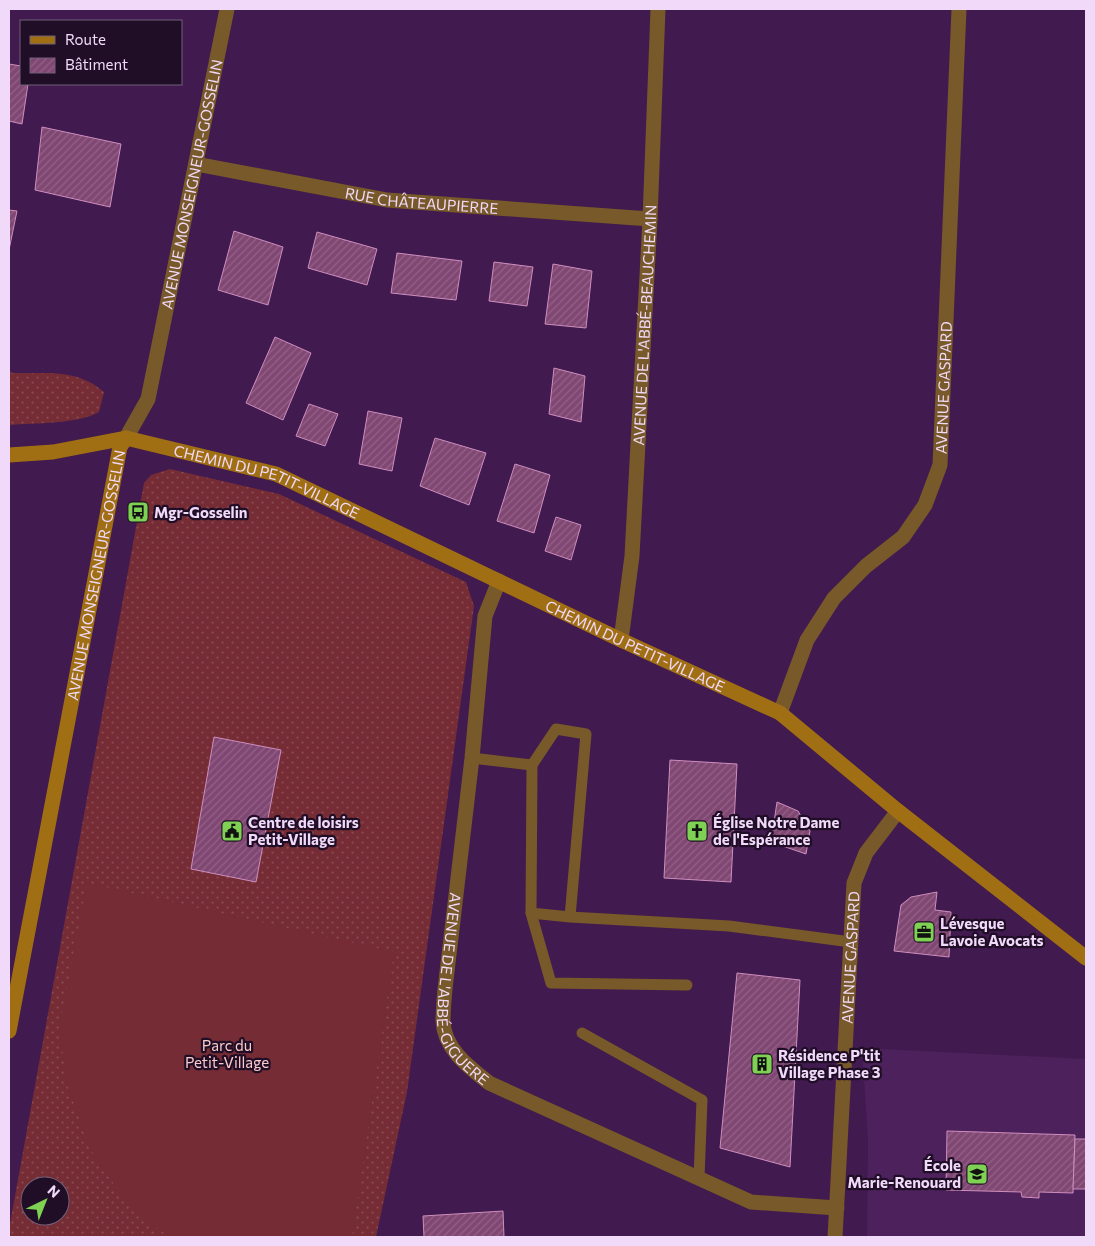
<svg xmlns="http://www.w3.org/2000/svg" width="1095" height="1246" viewBox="0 0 1095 1246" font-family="Commissioner,sans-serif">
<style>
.built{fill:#4d215c}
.grass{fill:url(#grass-dots);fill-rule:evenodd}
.pitch{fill:#752c34}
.building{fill:url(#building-hatch);stroke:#ce8ebe}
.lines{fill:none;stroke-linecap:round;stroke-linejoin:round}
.lane{stroke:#785929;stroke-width:11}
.street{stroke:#785929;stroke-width:15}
.secondary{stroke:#a06f13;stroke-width:15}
.labels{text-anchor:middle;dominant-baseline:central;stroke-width:4.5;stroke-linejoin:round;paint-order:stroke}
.street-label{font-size:15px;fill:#f0d9f9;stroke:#1f0e25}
.poi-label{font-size:15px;font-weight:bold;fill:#f0d9f9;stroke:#1f0e25;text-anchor:start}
.park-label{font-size:15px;fill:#fbcacb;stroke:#1f0e25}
</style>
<defs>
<pattern id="grass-dots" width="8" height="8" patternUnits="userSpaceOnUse" patternTransform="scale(1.25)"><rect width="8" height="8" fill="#752c34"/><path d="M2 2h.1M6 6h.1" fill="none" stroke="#894a52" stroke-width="1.8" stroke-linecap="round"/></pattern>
<pattern id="building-hatch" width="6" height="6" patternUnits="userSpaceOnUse" patternTransform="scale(1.25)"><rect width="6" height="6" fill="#804773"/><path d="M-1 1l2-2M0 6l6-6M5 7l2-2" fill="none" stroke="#926188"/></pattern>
</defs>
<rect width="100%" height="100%" fill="#411a4f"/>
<path class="built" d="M862 1048 1086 1059V1237H867L868 1141Z"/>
<g class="grass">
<path d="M9 371 13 373C47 374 76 368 104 392L99 412C79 424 34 423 9 425Z"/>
<path d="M170 469 279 494 466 582 474 606 407 1092 376 1237H9V1229L144 483 151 475ZM30 1186H60V1216H30Z"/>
</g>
<path class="pitch" d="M87 883 394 952 352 1237H171L152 1225 118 1190 92 1152 68 1087 59 1029Z"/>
<g class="building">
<path d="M9 64 21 66V84H28L22 124 9 121Z"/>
<path d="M42 127 121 144 110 207 35 190Z"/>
<path d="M9 210 17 211 9 250Z"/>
<path d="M234 231 283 247 268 305 218 290Z"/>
<path d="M317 232 377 249 367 285 308 268Z"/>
<path d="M397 253 462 261 456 300 391 293Z"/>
<path d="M494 262 533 267 527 306 489 301Z"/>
<path d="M553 264 592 271 586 328 545 324Z"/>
<path d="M275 337 311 353 283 420 246 403Z"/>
<path d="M554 368 585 376 581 422 549 414Z"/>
<path d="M309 404 338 414 325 446 296 436Z"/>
<path d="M368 411 402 418 392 471 359 464Z"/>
<path d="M435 438 486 453 469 505 420 486Z"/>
<path d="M515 464 550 475 534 533 497 521Z"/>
<path d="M556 517 581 525 571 560 545 551Z"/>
<path d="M214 737 281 750 256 882 191 869Z"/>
<path d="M670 760 737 764 731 882 664 878Z"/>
<path d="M777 802 798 811 810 831 806 854 771 842Z"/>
<path d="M937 892 935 910 951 912 949 957 894 951 901 905 911 897Z"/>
<path d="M737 973 800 980 790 1167 720 1148Z"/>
<path d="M947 1131 1075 1135 1073 1193 1039 1192V1198L1022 1197 1021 1192 946 1190Z"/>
<path d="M1075 1139H1086V1189H1073Z"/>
<path d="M503 1211 504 1237H424L423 1216Z"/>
</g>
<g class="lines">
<g class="lane">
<path d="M472 758 532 765"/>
<path d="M531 913 551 983 687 985"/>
<path d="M570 917 531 913 532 765 556 729 586 734 570 917 729 926 851 942"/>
<path d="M582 1033 702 1100 699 1178"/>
</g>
<g class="street">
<path id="s1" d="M196 164 387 200 650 219"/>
<path id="s2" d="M126 438 148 399 227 9"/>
<path id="s3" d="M499 581 485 616 472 758 445 989C444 1000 443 1011 443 1021 444 1049 469 1067 489 1083L751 1202 837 1208"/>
<path id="s4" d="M621 640 632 556 650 219 658 9"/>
<path id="s5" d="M780 713 807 640 834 598 866 566 903 537 925 505 940 465 959 9"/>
<path id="s6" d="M835 1237 854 883 866 853 898 811"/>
</g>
<g class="secondary">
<path id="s7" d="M9 455 53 452 126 438 276 474 621 640 780 713 898 811 1086 958"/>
<path id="s8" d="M9 1031 120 447 126 438"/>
</g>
</g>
<defs>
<g id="bus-square" transform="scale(1.125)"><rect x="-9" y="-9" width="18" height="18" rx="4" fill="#7ed153" stroke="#1f0e25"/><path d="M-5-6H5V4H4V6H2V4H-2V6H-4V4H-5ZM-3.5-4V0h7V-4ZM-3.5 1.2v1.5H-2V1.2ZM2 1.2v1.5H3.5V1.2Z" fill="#111"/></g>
<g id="civic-square" transform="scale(1.125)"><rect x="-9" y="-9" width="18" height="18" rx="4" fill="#7ed153" stroke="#1f0e25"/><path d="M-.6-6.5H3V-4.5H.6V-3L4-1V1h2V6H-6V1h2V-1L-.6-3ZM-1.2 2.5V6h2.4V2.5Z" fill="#111"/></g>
<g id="church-square" transform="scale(1.125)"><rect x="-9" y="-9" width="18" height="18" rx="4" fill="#7ed153" stroke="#1f0e25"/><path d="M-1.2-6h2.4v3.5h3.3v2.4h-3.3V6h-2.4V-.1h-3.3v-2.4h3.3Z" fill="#111"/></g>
<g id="office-square" transform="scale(1.125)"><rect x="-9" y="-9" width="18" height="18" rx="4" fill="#7ed153" stroke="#1f0e25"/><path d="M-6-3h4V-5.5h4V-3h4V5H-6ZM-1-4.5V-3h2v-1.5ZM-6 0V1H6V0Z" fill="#111"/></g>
<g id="building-square" transform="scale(1.125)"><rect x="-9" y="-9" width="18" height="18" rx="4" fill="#7ed153" stroke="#1f0e25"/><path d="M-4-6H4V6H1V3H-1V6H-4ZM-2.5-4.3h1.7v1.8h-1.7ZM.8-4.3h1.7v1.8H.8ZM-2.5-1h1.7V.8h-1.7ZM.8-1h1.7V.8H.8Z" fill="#111"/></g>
<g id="school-square" transform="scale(1.125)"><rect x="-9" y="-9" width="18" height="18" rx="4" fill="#7ed153" stroke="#1f0e25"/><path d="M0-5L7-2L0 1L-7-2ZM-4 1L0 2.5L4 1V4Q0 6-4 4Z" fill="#111"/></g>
</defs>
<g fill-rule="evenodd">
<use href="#bus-square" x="138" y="512"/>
<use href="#civic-square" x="232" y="831"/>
<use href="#church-square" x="697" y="831"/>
<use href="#office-square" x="924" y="932"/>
<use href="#building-square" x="762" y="1064"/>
<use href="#school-square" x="977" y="1174"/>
</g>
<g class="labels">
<g class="street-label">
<text stroke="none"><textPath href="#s2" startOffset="264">AVENUE MONSEIGNEUR-GOSSELIN</textPath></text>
<text stroke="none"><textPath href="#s1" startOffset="229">RUE CHÂTEAUPIERRE</textPath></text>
<text stroke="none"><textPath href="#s4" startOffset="316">AVENUE DE L'ABBÉ-BEAUCHEMIN</textPath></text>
<text stroke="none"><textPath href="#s5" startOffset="379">AVENUE GASPARD</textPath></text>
<text stroke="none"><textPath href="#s7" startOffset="266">CHEMIN DU PETIT-VILLAGE</textPath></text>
<text stroke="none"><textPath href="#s8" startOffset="464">AVENUE MONSEIGNEUR-GOSSELIN</textPath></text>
<text stroke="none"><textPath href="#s7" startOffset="671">CHEMIN DU PETIT-VILLAGE</textPath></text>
<text stroke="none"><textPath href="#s6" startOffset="280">AVENUE GASPARD</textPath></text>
<text stroke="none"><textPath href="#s3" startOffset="419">AVENUE DE L'ABBÉ-GIGUERE</textPath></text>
</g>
<g class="poi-label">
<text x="154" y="512">Mgr-Gosselin</text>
<text x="248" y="822">Centre de loisirs<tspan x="248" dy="17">Petit-Village</tspan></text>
<text x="713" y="822">Église Notre Dame<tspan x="713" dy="17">de l'Espérance</tspan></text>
<text x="940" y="923">Lévesque<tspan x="940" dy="17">Lavoie Avocats</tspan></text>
<text x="778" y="1055">Résidence P'tit<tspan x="778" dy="17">Village Phase 3</tspan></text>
<text x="961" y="1165" text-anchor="end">École<tspan x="961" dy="17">Marie-Renouard</tspan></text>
</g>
<g class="park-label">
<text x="227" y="1045">Parc du<tspan x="227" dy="17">Petit-Village</tspan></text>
</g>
</g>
<rect width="1095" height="1246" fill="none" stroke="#f0d9f9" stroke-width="20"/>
<rect x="20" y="20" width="162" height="65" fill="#1f0e25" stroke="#735f7a"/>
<rect x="30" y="36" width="25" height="8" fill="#a06f13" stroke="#735f7a"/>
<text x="65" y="45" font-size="15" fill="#f0d9f9">Route</text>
<rect x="30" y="58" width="25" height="15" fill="url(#building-hatch)" stroke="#735f7a"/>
<text x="65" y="70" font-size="15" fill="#f0d9f9">Bâtiment</text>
<g transform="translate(45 1201) rotate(43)"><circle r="24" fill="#1f0e25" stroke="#735f7a"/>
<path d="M0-4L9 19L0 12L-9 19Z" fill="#7ed153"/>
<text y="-8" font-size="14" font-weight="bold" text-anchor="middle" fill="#f0d9f9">N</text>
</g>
</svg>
